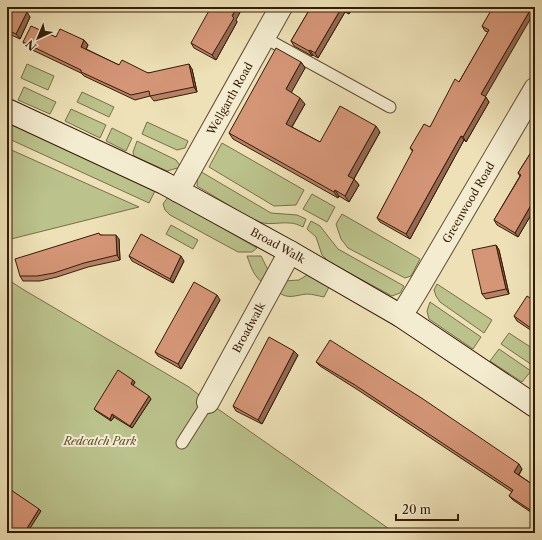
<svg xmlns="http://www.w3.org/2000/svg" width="542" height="540" viewBox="0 0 542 540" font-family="'Libre Caslon Text',serif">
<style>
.green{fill:#bbc28c;stroke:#786f49}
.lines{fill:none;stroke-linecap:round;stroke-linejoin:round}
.lane-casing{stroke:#634d32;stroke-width:13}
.street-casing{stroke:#634d32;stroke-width:24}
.secondary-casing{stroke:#351c06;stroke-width:24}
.lane{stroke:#f4ecd0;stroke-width:11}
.street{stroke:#f4ecd0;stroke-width:22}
.secondary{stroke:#f4ecd0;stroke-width:22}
.wall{fill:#b78167;stroke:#351c06}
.shaded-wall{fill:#956954;stroke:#351c06}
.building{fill:#d59678;stroke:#351c06}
.labels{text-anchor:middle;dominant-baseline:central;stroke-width:4;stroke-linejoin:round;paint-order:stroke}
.street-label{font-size:11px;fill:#351c06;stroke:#f4ecd0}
.park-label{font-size:11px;font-style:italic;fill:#5d4e2e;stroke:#f4ecd0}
</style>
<rect width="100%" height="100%" fill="#eee1b7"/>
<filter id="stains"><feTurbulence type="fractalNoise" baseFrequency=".005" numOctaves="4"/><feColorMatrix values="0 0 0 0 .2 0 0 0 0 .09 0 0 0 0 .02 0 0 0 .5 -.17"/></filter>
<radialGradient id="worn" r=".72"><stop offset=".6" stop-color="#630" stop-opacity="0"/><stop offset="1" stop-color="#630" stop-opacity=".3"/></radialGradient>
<g class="green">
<path d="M27 64 54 76 48 90 21 78Z"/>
<path d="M24 87 56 102 50 114 18 100Z"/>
<path d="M82 92 114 107 109 117 77 102Z"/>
<path d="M71 109 106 125 100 138 65 121Z"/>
<path d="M7 122 155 191 149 203 7 138Z"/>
<path d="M147 122 188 141 185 148 177 150 142 134Z"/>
<path d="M112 128 132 138 126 151 106 141Z"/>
<path d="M137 141 176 160 181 167 167 171 134 156 133 152Z"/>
<path d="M222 143 304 190 296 205 274 206 209 167Z"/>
<path d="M7 148 139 207 7 240Z"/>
<path d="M198 170 271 213 297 215 306 219 303 227C299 225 294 223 290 223 277 222 269 226 255 221L197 186Z"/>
<path d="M312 194 335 207 327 222 303 209Z"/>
<path d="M168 197 257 248 252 252H238L170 215 165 210 163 204Z"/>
<path d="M342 214 420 259 411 276 405 278 348 248 341 239 336 224Z"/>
<path d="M311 221 320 226 338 249 404 286 400 293 392 296 329 262 322 255 316 237 307 229Z"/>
<path d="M171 225 198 240 193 249 166 234Z"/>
<path d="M247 256H261L270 274 265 284C254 278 251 267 247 256Z"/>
<path d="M307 275 329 287 324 297C318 296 313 294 307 294 295 295 289 300 278 292L284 281 299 280Z"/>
<path d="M7 279 24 290 189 387 208 402 395 533H7Z"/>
<path d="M437 284 492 320 484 333 440 302 436 296 434 290Z"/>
<path d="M430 302 481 337 473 349 429 319 427 311Z"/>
<path d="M509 333 535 350V367L501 344Z"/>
<path d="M499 349 531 371 522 382 490 361Z"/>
</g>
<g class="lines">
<g class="lane-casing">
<g id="lane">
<path d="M265 38 390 107"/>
<path d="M182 443 208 402"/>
</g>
</g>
<g class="street-casing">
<g id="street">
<path id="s1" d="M178 191 281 7"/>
<path id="s2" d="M401 316 417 290 535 89"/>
<path id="s3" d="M208 402 290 252"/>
</g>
</g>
<g class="secondary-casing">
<g id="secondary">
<path id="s4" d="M7 110 164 183 290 252 401 316 535 406"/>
</g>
</g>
<use href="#lane" class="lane"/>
<use href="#street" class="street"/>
<use href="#secondary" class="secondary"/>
</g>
<g class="wall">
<path d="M7 7 30 17 20 39 7 33Z"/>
<path d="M311 7H353L349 14 345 12 318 58 313 55 312 56 294 46 291 41Z"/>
<path d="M502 11 485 97 489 102 466 142 464 140 410 239 380 222 377 218 413 152 410 148 430 127 459 82 488 32 485 31 482 26Z"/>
<path d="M236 20 237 22 216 60 194 48 191 43Z"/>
<path d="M56 37 84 40 88 45 86 49 119 65 148 73 192 69 197 92 154 101 150 96 135 100 84 76 81 73 26 47 23 42Z"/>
<path d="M301 62 305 68 291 92 305 104 292 127 320 142 380 132 354 179 359 185 349 202 339 196 338 198 233 139 229 133Z"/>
<path d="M535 146V208L518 237 497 225 494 220 520 176 518 173Z"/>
<path d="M101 235 119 239 120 260 88 267 57 277 40 281H23L20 276Z"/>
<path d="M496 245 499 250 509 294 486 299 482 294Z"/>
<path d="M129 256 184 261 173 283 132 261Z"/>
<path d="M220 300 181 369 158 356 155 352Z"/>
<path d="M535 301V333L517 321 514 316Z"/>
<path d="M298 355 262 424 236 411 233 406Z"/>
<path d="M316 362 522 469 519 475 535 486V515L513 500 509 496 512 492 358 390 320 366Z"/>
<path d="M135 382 133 386 151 399 132 428 114 417 111 421 96 411 94 409Z"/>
</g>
<g class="shaded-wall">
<path d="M237 7H243L236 20 237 22 216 60 212 55Z"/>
<path d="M342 7 345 12 318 58 315 53Z"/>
<path d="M347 7H353L349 14 346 9Z"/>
<path d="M532 7H535V11L484 99 481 94Z"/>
<path d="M27 12 30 17 20 39 16 34Z"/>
<path d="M84 40 88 45 85 52 81 47Z"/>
<path d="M310 50 313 55 312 56 309 51Z"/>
<path d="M301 62 305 68 290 95 286 89Z"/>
<path d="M189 64 192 69 197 92 194 87Z"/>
<path d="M486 97 489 102 466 142 463 137Z"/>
<path d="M300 98 305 104 290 130 286 124Z"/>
<path d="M376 126 380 132 352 182 348 176Z"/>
<path d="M461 136 464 140 410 239 406 234Z"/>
<path d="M354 179 359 185 349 202 345 196Z"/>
<path d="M335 190 339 196 338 198 334 192Z"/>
<path d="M535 198V208L518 237 515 233Z"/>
<path d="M116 235 119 239 120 260 117 255Z"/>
<path d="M496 245 499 250 509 294 506 289Z"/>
<path d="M181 256 184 261 173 283 170 279Z"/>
<path d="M217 295 220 300 181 369 178 364Z"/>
<path d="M294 351 298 355 262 424 258 420Z"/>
<path d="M133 380 135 382 132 387 131 384Z"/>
<path d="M149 396 151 399 132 428 130 426Z"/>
<path d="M112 414 114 417 111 421 110 419Z"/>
<path d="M519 464 522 469 517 477 514 472Z"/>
<path d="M39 509 41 511 27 533H24Z"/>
</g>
<g class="building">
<path d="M7 7H16L27 12 16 34 7 30Z"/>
<path d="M211 7H237L232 16 234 18 212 55 191 43Z"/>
<path d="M311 7H342L315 53 310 50 309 51 291 41Z"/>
<path d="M493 7H495L502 11 504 7H532L481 94 486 97 463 137 461 136 406 234 377 218 413 150 410 148 424 124 430 127 455 79 459 82 489 30 482 26Z"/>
<path d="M31 26 56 37 60 29 84 40 81 47 119 65 122 60 148 73 189 64 194 87 150 96 149 91 131 95 81 72V70L23 42Z"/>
<path d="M276 48 301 62 286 89 300 98 286 124 320 142 340 106 376 126 348 176 354 179 345 196 335 190 334 192 229 133Z"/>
<path d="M535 146V198L515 233 494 220 521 175 518 173Z"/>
<path d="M99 233 100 235H116L117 255 84 263 54 273 37 276H20L15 259Z"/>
<path d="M141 234 181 256 170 279 129 256Z"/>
<path d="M496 245 506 289 482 294 472 250Z"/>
<path d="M194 282 217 295 178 364 155 352Z"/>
<path d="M527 296 535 301V331L514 316Z"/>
<path d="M269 337 294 351 258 420 233 406Z"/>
<path d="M330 340 423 399 519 464 514 472 535 486V513L509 496 513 490 355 385 316 362Z"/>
<path d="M118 370 133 380 131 384 149 396 130 426 112 414 110 419 94 409Z"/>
<path d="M8 488 39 509 24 533H11L7 530V490Z"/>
</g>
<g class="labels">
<g class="street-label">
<text stroke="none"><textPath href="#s1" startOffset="106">Wellgarth Road</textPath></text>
<text stroke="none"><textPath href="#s2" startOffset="132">Greenwood Road</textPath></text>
<text stroke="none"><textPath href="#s4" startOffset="303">Broad Walk</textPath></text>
<text stroke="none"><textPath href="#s3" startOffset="85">Broadwalk</textPath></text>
</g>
<g class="park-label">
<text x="100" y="441">Redcatch Park</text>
</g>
</g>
<rect width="542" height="540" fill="none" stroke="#eee1b7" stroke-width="24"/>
<rect x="8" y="8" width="526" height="524" fill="none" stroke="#351c06" stroke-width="2"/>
<rect x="12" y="12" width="518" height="516" fill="none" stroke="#351c06"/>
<g transform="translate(38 38) rotate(224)" stroke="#f4ecd0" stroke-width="3" paint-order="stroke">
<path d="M0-3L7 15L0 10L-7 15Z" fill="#351c06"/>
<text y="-6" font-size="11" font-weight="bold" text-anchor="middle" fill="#351c06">N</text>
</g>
<path d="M396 514v6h62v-6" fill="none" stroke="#351c06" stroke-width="2"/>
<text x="402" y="514" font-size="12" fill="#351c06" stroke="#f4ecd0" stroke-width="3" paint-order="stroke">20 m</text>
<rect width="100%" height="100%" filter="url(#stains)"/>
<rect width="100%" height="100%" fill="url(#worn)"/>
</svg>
